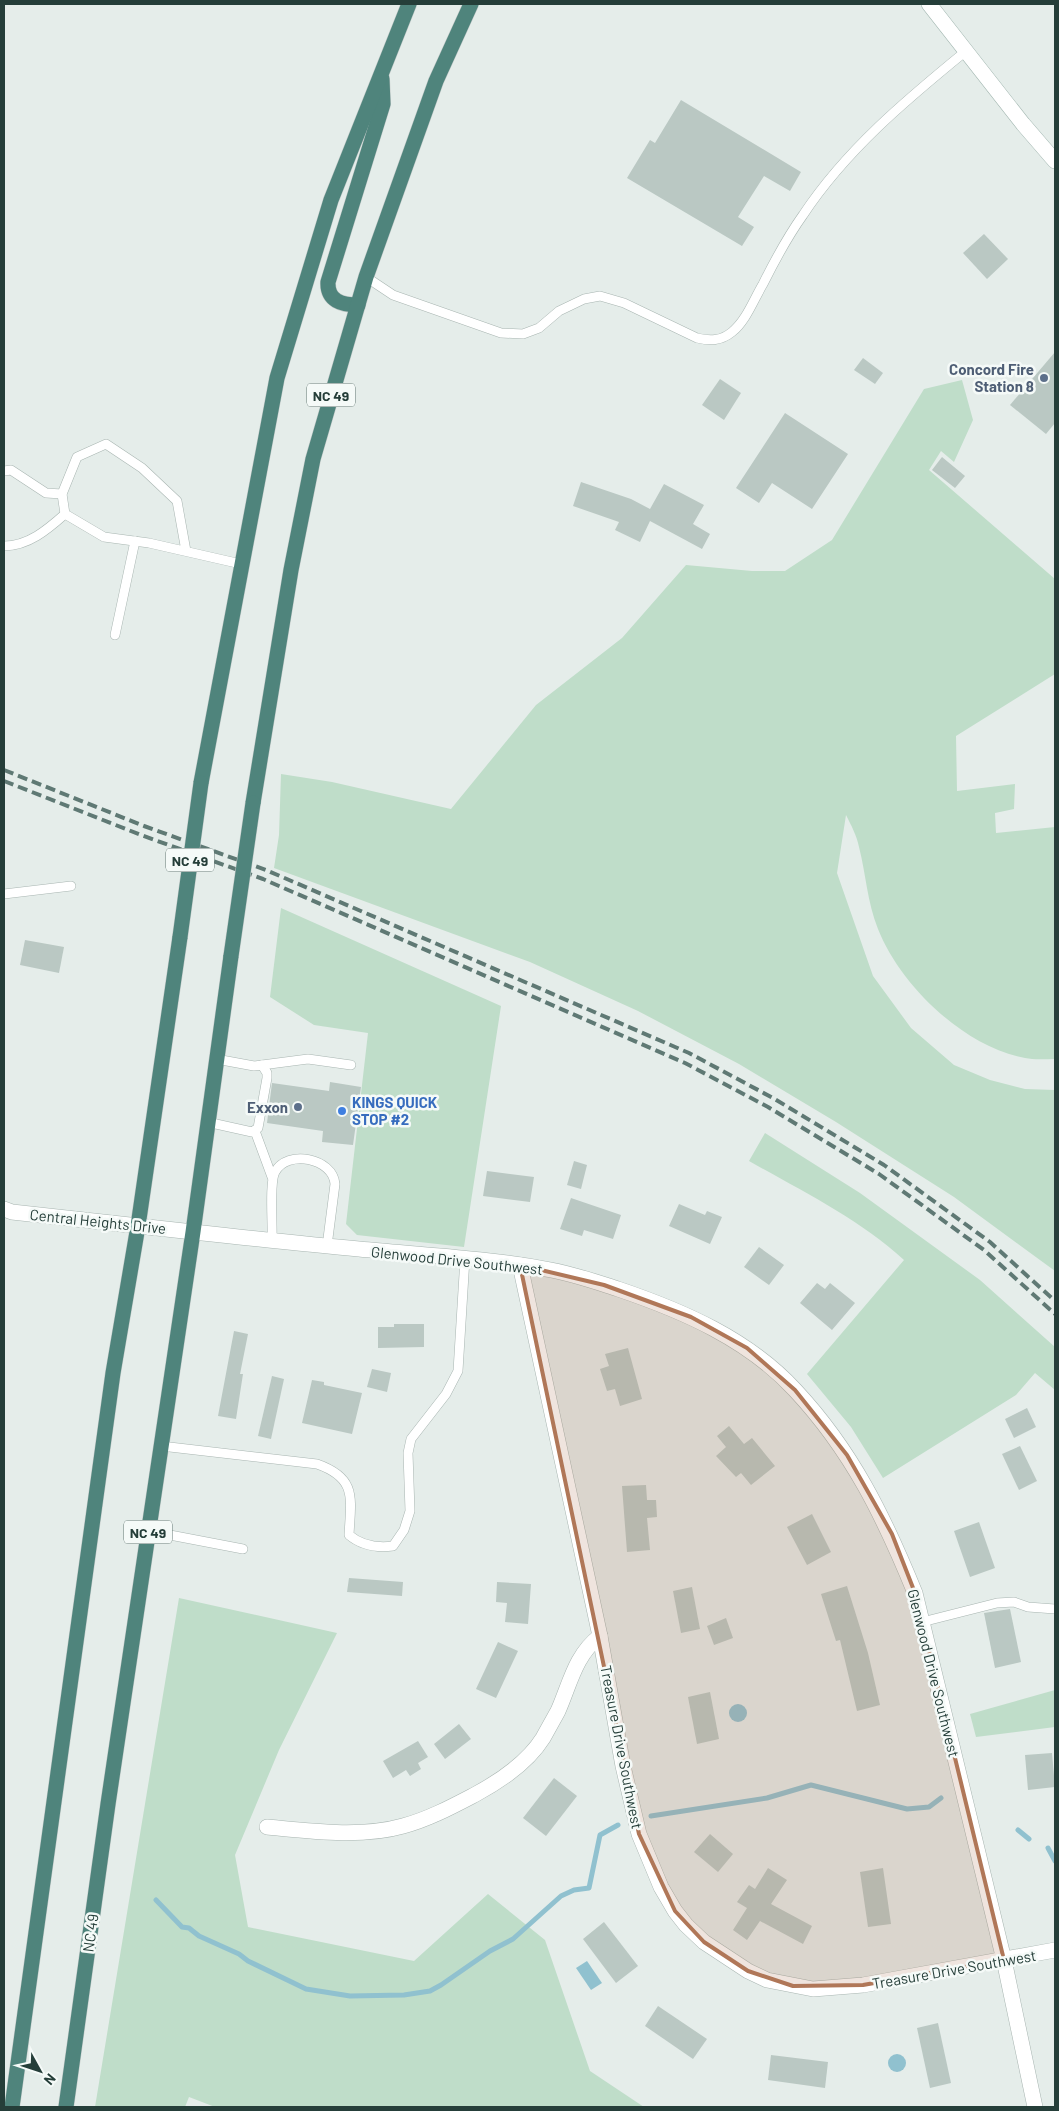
<svg xmlns="http://www.w3.org/2000/svg" width="1059" height="2111" viewBox="0 0 1059 2111" font-family="Barlow,sans-serif">
<style>
.green{fill:#bfddc9}
.water{fill:#90c1cf}
.lines{fill:none;stroke-linecap:round;stroke-linejoin:round}
.stream{stroke:#90c1cf;stroke-width:5}
.building{fill:#bac8c3}
.service-casing{stroke:#a8b5b1;stroke-width:10}
.minor-casing{stroke:#a8b5b1;stroke-width:16}
.tertiary-casing{stroke:#a8b5b1;stroke-width:16}
.secondary-casing{stroke:#a4b8b2;stroke-width:16}
.trunk-casing{stroke:#c2c9c8;stroke-width:16}
.service{stroke:#fff;stroke-width:9}
.minor{stroke:#fff;stroke-width:15}
.tertiary{stroke:#fff;stroke-width:15}
.secondary{stroke:#fff;stroke-width:15}
.trunk{stroke:#4f847c;stroke-width:15}
.rail{stroke:#5f7974;stroke-width:4;stroke-dasharray:10 5;stroke-linecap:butt}
.trunk-bridge-casing{stroke:#c2c9c8;stroke-width:16;stroke-linecap:butt}
.trunk-bridge{stroke:#4f847c;stroke-width:15}
.marked{fill:#b07758;fill-opacity:0.2;stroke:#b07758;stroke-width:4;stroke-linejoin:round}
.service-dot{fill:#5c6f8a;stroke:#f5faf8;stroke-width:2}
.shop-dot{fill:#3f7fe0;stroke:#f5faf8;stroke-width:2}
.labels{text-anchor:middle;dominant-baseline:central;stroke-width:5;stroke-linejoin:round;paint-order:stroke}
.shield{fill:#f5faf8;stroke:#637672;stroke-width:1}
.shield-label{font-size:14px;font-weight:bold;fill:#253e39}
.service-label{font-size:15px;font-weight:bold;fill:#4e5e75;stroke:#f5faf8;text-anchor:end}
.shop-label{font-size:15px;font-weight:bold;fill:#366cbe;stroke:#f5faf8;text-anchor:start}
.street-label{font-size:15px;fill:#253e39;stroke:#f5faf8}
</style>
<rect width="100%" height="100%" fill="#e5edea"/>
<g class="green">
<path d="M962 380 973 420 954 462 941 451 929 470 1055 579V674L956 736 957 791 1015 784 1014 809 995 813 996 833 1055 827V1059C1045 1059 1034 1060 1025 1058 964 1047 900 985 878 929 867 902 866 874 859 847 857 836 851 825 846 815L837 873 873 976 911 1028 954 1065 990 1080 1025 1089 1055 1090V1271L954 1197 836 1122 739 1064 638 1011 530 962 274 868 279 835 281 774 332 782 451 809 536 705 622 638 686 565 752 571H785L832 540 924 389Z"/>
<path d="M281 908 501 1006 464 1247 357 1235 346 1224 368 1033 314 1025 270 997Z"/>
<path d="M765 1133 860 1193 980 1280 1055 1347V1390L1035 1373 1016 1395 883 1478 851 1427 807 1374 904 1260C859 1219 802 1191 749 1161Z"/>
<path d="M179 1598 337 1633 279 1750 235 1855 248 1927 414 1961 488 1894 545 1940 590 2071 644 2107H215L189 2097 185 2107H95Z"/>
<path d="M1055 1690V1727L976 1737 970 1714Z"/>
</g>
<g class="water">
<circle cx="738" cy="1713" r="9"/>
<path d="M587 1961 602 1983 591 1990 576 1968Z"/>
<circle cx="897" cy="2063" r="9"/>
</g>
<g class="lines">
<g class="stream">
<path d="M651 1816 767 1798 811 1785 907 1809 929 1807 941 1798"/>
<path d="M1018 1830 1029 1839"/>
<path d="M1048 1848 1055 1861"/>
<path d="M156 1900 182 1927 189 1928 199 1936 239 1954 248 1961 306 1989 350 1996 404 1995 430 1991 441 1985 490 1951 513 1939 561 1896 574 1890 589 1888 600 1835 618 1825"/>
</g>
</g>
<g class="building">
<path d="M681 100 801 172 790 191 764 176 738 217 754 227 742 246 627 178 650 140 655 143Z"/>
<path d="M984 234 1008 259 987 279 963 253Z"/>
<path d="M1055 352V423L1046 434 1010 405Z"/>
<path d="M863 358 883 373 875 384 854 370Z"/>
<path d="M720 379 741 393 724 420 702 405Z"/>
<path d="M785 413 848 454 812 509 772 483 759 503 736 488Z"/>
<path d="M942 457 965 476 955 488 932 470Z"/>
<path d="M581 482 631 499 650 509 664 484 704 505 693 524 710 534 702 549 650 521 640 542 615 530 619 522 573 506Z"/>
<path d="M25 940 64 947 59 973 20 965Z"/>
<path d="M330 1082 361 1087 353 1145 322 1142 323 1131 267 1123 272 1083 329 1091Z"/>
<path d="M574 1161 587 1165 581 1189 567 1185Z"/>
<path d="M487 1171 534 1177 530 1202 483 1196Z"/>
<path d="M571 1198 621 1215 613 1239 584 1230 582 1236 560 1229Z"/>
<path d="M679 1204 705 1215 707 1211 722 1217 710 1244 669 1226Z"/>
<path d="M759 1247 784 1265 769 1285 744 1267Z"/>
<path d="M817 1283 825 1289 830 1283 855 1303 832 1330 800 1303Z"/>
<path d="M394 1324H424V1347L378 1348V1327H394Z"/>
<path d="M234 1331 248 1334 240 1374H243L236 1419 218 1416Z"/>
<path d="M628 1348 642 1399 620 1406 615 1389 607 1391 600 1369 609 1366 605 1354Z"/>
<path d="M372 1369 391 1373 387 1392 367 1387Z"/>
<path d="M272 1376 284 1379 271 1439 258 1436Z"/>
<path d="M312 1380 324 1382V1385L362 1393 352 1434 302 1423Z"/>
<path d="M1027 1408 1036 1427 1014 1438 1005 1419Z"/>
<path d="M729 1426 744 1444 752 1438 775 1466 751 1485 741 1473 736 1477 716 1456 726 1447 717 1436Z"/>
<path d="M1020 1446 1037 1481 1019 1490 1002 1454Z"/>
<path d="M646 1485 647 1500H656L657 1517 647 1518 650 1550 627 1552 622 1486Z"/>
<path d="M812 1514 831 1552 807 1565 787 1527Z"/>
<path d="M979 1522 995 1568 970 1577 954 1531Z"/>
<path d="M349 1578 403 1582 402 1596 347 1592Z"/>
<path d="M497 1582 531 1584 528 1624 505 1622 507 1603 496 1602Z"/>
<path d="M847 1586 868 1653 880 1705 857 1711 840 1640 836 1641 821 1594Z"/>
<path d="M692 1587 700 1629 681 1633 673 1591Z"/>
<path d="M1010 1609 1021 1662 995 1668 984 1613Z"/>
<path d="M726 1618 733 1638 714 1645 707 1626Z"/>
<path d="M498 1642 518 1651 496 1698 476 1689Z"/>
<path d="M710 1692 719 1739 697 1744 688 1697Z"/>
<path d="M459 1724 471 1739 445 1759 434 1744Z"/>
<path d="M418 1741 428 1757 418 1763 421 1769 410 1776 406 1770 393 1778 383 1761Z"/>
<path d="M1052 1753 1055 1787 1028 1790 1025 1755Z"/>
<path d="M554 1778 577 1796 546 1836 523 1818Z"/>
<path d="M710 1834 733 1854 718 1872 694 1852Z"/>
<path d="M768 1868 787 1880 771 1904 812 1926 803 1944 760 1921 747 1940 733 1930 747 1908 737 1902 749 1885 755 1889Z"/>
<path d="M883 1868 891 1924 868 1927 860 1872Z"/>
<path d="M604 1922 638 1966 616 1983 583 1939Z"/>
<path d="M658 2006 707 2039 693 2059 645 2026Z"/>
<path d="M938 2023 951 2083 930 2088 917 2028Z"/>
<path d="M771 2055 828 2062 825 2088 768 2080Z"/>
</g>
<g class="lines">
<g class="service-casing">
<g id="service">
<path d="M366 277 393 295 501 333 523 334 539 328 559 311 584 299 600 296 624 303 697 338C710 341 721 341 732 332 746 321 754 299 763 284 775 260 788 236 803 215 846 150 906 100 966 51"/>
<path d="M4 471 11 470 46 493 62 494"/>
<path d="M4 546C28 546 47 530 65 514"/>
<path d="M186 551 177 501 142 468 106 444 77 457 62 494 65 514 104 537 149 543 241 564"/>
<path d="M115 635 135 541"/>
<path d="M4 894 71 886"/>
<path d="M262 1065 308 1059 351 1065"/>
<path d="M207 1122 252 1132 258 1128 267 1078V1073L262 1065 254 1066 216 1059"/>
<path d="M255 1131 272 1177"/>
<path d="M272 1241C273 1227 269 1182 275 1172 287 1149 333 1158 335 1184L327 1246"/>
<path d="M161 1446 317 1464C357 1478 351 1498 349 1535 362 1546 377 1548 393 1546L404 1530 410 1511 408 1453 411 1439 446 1394 458 1371 465 1258"/>
<path d="M149 1531 243 1549"/>
<path d="M922 1622 997 1603 1014 1602 1028 1607 1055 1609"/>
</g>
</g>
<g class="minor-casing">
<g id="minor">
<path d="M193 1232C248 1238 303 1244 359 1249 423 1255 487 1258 551 1270 573 1274 596 1282 618 1289 683 1311 748 1339 795 1390 852 1451 884 1517 915 1593L1004 1960 1035 2107"/>
<path d="M520 1265 600 1636 623 1766 639 1834 661 1887 675 1911 686 1925 704 1942 748 1971 767 1980 813 1989 863 1985 1055 1950"/>
<path d="M267 1827C309 1831 361 1838 403 1826 429 1819 453 1806 476 1794 500 1781 528 1762 543 1738 548 1729 553 1720 558 1711 570 1684 575 1655 600 1636"/>
</g>
</g>
<g class="tertiary-casing">
<path id="tertiary" d="M4 1209 12 1212 193 1232"/>
</g>
<g class="secondary-casing">
<path id="secondary" d="M929 4 1023 124 1055 161"/>
</g>
<g class="trunk-casing">
<g id="trunk">
<path d="M358 305C342 305 327 301 328 282L383 104 382 79"/>
<path d="M201 783 277 378 331 200 409 4"/>
<path d="M253 803 291 570 313 459 366 277 436 81 471 4"/>
<path d="M12 2107 113 1373 138 1226 180 937"/>
<path d="M66 2107 108 1804 193 1232 231 956"/>
</g>
</g>
<use href="#service" class="service"/>
<use href="#minor" class="minor"/>
<use href="#tertiary" class="tertiary"/>
<use href="#secondary" class="secondary"/>
<use href="#trunk" class="trunk"/>
<g class="rail">
<path d="M4 770 144 826 266 870 689 1053 773 1098 884 1165 990 1242 1055 1301"/>
<path d="M4 781 141 835 263 879 685 1063 768 1107 879 1174 984 1250 1055 1314"/>
</g>
<g class="trunk-bridge-casing">
<g id="trunk-bridge">
<path d="M180 937 201 783"/>
<path d="M231 956 253 803"/>
</g>
</g>
<use href="#trunk-bridge" class="trunk-bridge"/>
</g>
<path class="marked" d="M520 1265 604 1285 691 1317 747 1348 795 1390 847 1455 892 1534 915 1593 1004 1960 863 1985 793 1986 748 1971 704 1942 675 1911 639 1834Z"/>
<g class="service-dot">
<circle cx="1044" cy="378" r="5"/>
<circle cx="298" cy="1107" r="5"/>
</g>
<circle class="shop-dot" cx="342" cy="1111" r="5"/>
<g class="labels">
<g class="shield">
<rect x="307" y="383.5" width="48" height="23" rx="4"/>
<rect x="166" y="848.5" width="48" height="23" rx="4"/>
<rect x="124" y="1520.5" width="48" height="23" rx="4"/>
</g>
<g class="shield-label">
<text x="331" y="395">NC 49</text>
<text x="190" y="860">NC 49</text>
<text x="148" y="1532">NC 49</text>
</g>
<g class="service-label">
<text x="1034" y="369">Concord Fire<tspan x="1034" dy="17">Station 8</tspan></text>
<text x="288" y="1107">Exxon</text>
</g>
<g class="shop-label">
<text x="352" y="1102">KINGS QUICK<tspan x="352" dy="17">STOP #2</tspan></text>
</g>
<g class="street-label">
<text transform="translate(98 1221) rotate(6)">Central Heights Drive</text>
<text transform="translate(457 1260) rotate(6)">Glenwood Drive Southwest</text>
<text transform="translate(934 1673) rotate(76)">Glenwood Drive Southwest</text>
<text transform="translate(622 1747) rotate(79)">Treasure Drive Southwest</text>
<text transform="translate(90 1933) rotate(-82)">NC 49</text>
<text transform="translate(954 1969) rotate(-10)">Treasure Drive Southwest</text>
</g>
</g>
<rect width="1059" height="2111" fill="none" stroke="#253e39" stroke-width="10"/>
<g transform="translate(40 2071) rotate(130)" stroke="#f5faf8" stroke-width="4" paint-order="stroke">
<path d="M0-4L9 19L0 12L-9 19Z" fill="#253e39"/>
<text y="-8" font-size="14" font-weight="bold" text-anchor="middle" fill="#253e39">N</text>
</g>
</svg>
